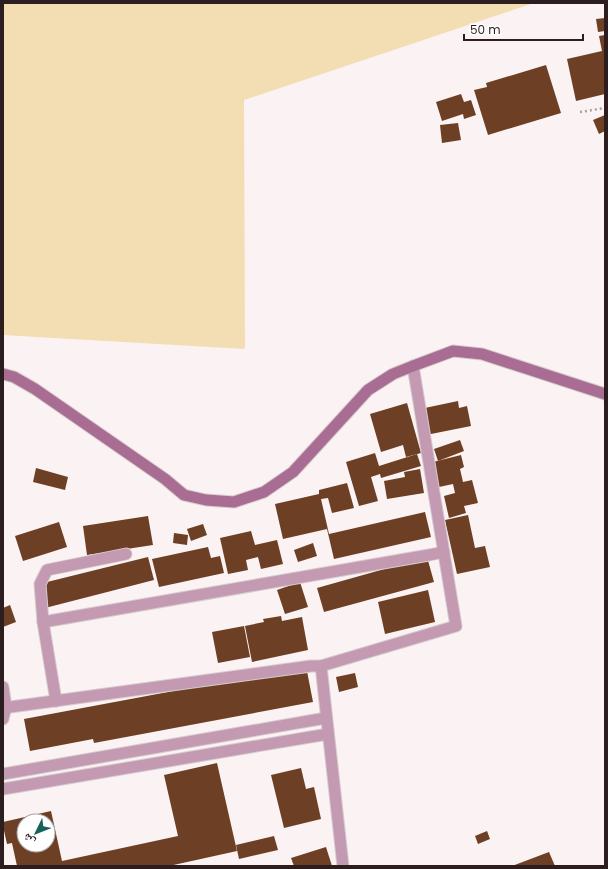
<svg xmlns="http://www.w3.org/2000/svg" width="608" height="869" viewBox="0 0 608 869" font-family="Poppins,'Noto Naskh Arabic',sans-serif">
<style>
.green{fill:#f3ddb3}
.building{fill:#6d3f24;fill-rule:evenodd}
.lines{fill:none;stroke-linecap:round;stroke-linejoin:round}
.minor-casing{stroke:#d6cccd;stroke-width:13}
.secondary-casing{stroke:#d6cccd;stroke-width:13}
.path{stroke:#aba1a1;stroke-width:2.5;stroke-dasharray:2 3;stroke-linecap:butt}
.minor{stroke:#c499b2;stroke-width:11}
.secondary{stroke:#a96c92;stroke-width:11}
</style>
<rect width="100%" height="100%" fill="#fbf2f3"/>
<path class="green" d="M3 3H534L244 100 245 348 244 349 3 335Z"/>
<g class="building">
<path d="M605 18V31L598 32 596 19Z"/>
<path d="M605 35V94L576 101 567 59 602 51 599 36Z"/>
<path d="M546 65 561 113 488 135 474 90 487 87 486 83Z"/>
<path d="M461 94 464 102 471 100 476 115 464 119 463 114 442 121 436 102Z"/>
<path d="M605 115V131L599 134 593 120Z"/>
<path d="M458 123 461 140 442 143 440 125Z"/>
<path d="M458 401 459 408 467 406 471 426 426 435 420 409Z"/>
<path d="M407 403 421 453 406 457 403 445 381 452 370 414Z"/>
<path d="M460 440 464 451 438 461 434 449Z"/>
<path d="M375 453 379 466 417 454 421 466 381 478 380 474 371 477 378 501 359 506 346 462Z"/>
<path d="M461 455 464 467 460 469 463 482 472 480 478 503 464 506 466 513 449 518 444 496 455 493 453 484 439 487 433 462Z"/>
<path d="M36 468 68 477 65 490 33 482Z"/>
<path d="M420 469 424 493 387 499 384 481 405 477 404 472Z"/>
<path d="M347 483 354 508 332 513 328 498 321 499 329 534 425 512 431 537 334 559 327 529 283 539 275 504 319 494V490Z"/>
<path d="M468 515 475 548 485 546 490 567 457 574 445 520Z"/>
<path d="M148 516 153 545 87 555 83 526Z"/>
<path d="M59 522 67 547 23 561 15 536Z"/>
<path d="M203 524 207 535 191 541 187 529Z"/>
<path d="M251 531 255 545 277 540 283 564 261 569 258 557 246 560 248 570 228 574 220 538Z"/>
<path d="M174 533 188 535 187 545 173 543Z"/>
<path d="M313 543 317 556 298 562 294 550Z"/>
<path d="M208 547 211 558 220 556 224 573 159 587 152 559Z"/>
<path d="M148 557 154 580 45 608 39 584Z"/>
<path d="M427 557 434 582 324 612 317 588Z"/>
<path d="M300 582 308 607 285 614 277 590Z"/>
<path d="M428 590 435 622 385 634 378 602Z"/>
<path d="M10 605 16 622 3 627V608Z"/>
<path d="M281 616 282 621 302 617 308 650 252 662 245 626 264 622 263 619Z"/>
<path d="M244 626 250 657 218 663 212 632Z"/>
<path d="M306 666 313 702 94 743 93 739 30 751 24 719Z"/>
<path d="M355 673 358 687 339 692 336 677Z"/>
<path d="M217 763 237 851 169 866H17L12 843 7 844 3 826V822L51 811 62 861 178 836 164 775ZM24 821H48V845H24Z"/>
<path d="M301 768 306 789 314 787 321 819 284 828 271 775Z"/>
<path d="M487 831 490 839 478 844 475 836Z"/>
<path d="M274 836 278 850 239 859 236 845Z"/>
<path d="M326 847 332 866H294L291 858Z"/>
<path d="M549 852 555 866H512Z"/>
</g>
<g class="lines">
<g class="minor-casing">
<g id="minor">
<path d="M43 622 429 555 444 552"/>
<path d="M3 687 6 707 3 719"/>
<path d="M56 701 43 622 40 584 47 570 126 554"/>
<path d="M3 708 311 666H321"/>
<path d="M3 774 326 718"/>
<path d="M3 789 328 734"/>
<path d="M343 866 321 666 456 626 413 366"/>
</g>
</g>
<g class="secondary-casing">
<path id="secondary" d="M3 374 14 377 35 389 165 479 184 495 206 500 234 502 264 492 293 472 368 390 393 374 413 366 453 351 482 354 605 394"/>
</g>
<path class="path" d="M580 112 605 108"/>
<use href="#minor" class="minor"/>
<use href="#secondary" class="secondary"/>
</g>
<rect width="608" height="869" fill="none" stroke="#2c1e1e" stroke-width="8"/>
<g transform="translate(36 833) rotate(227)"><circle r="19" fill="#ffffff" stroke="#aba5a5"/>
<path d="M0-3L7 15L0 10L-7 15Z" fill="#16625a"/>
<text y="-6" font-size="11" font-weight="bold" text-anchor="middle" fill="#2c1e1e">ش</text>
</g>
<path d="M464 34v6h119v-6" fill="none" stroke="#2c1e1e" stroke-width="2"/>
<text x="470" y="34" font-size="12" fill="#2c1e1e" stroke="#ffffff" stroke-width="3" paint-order="stroke">50 m</text>
</svg>
